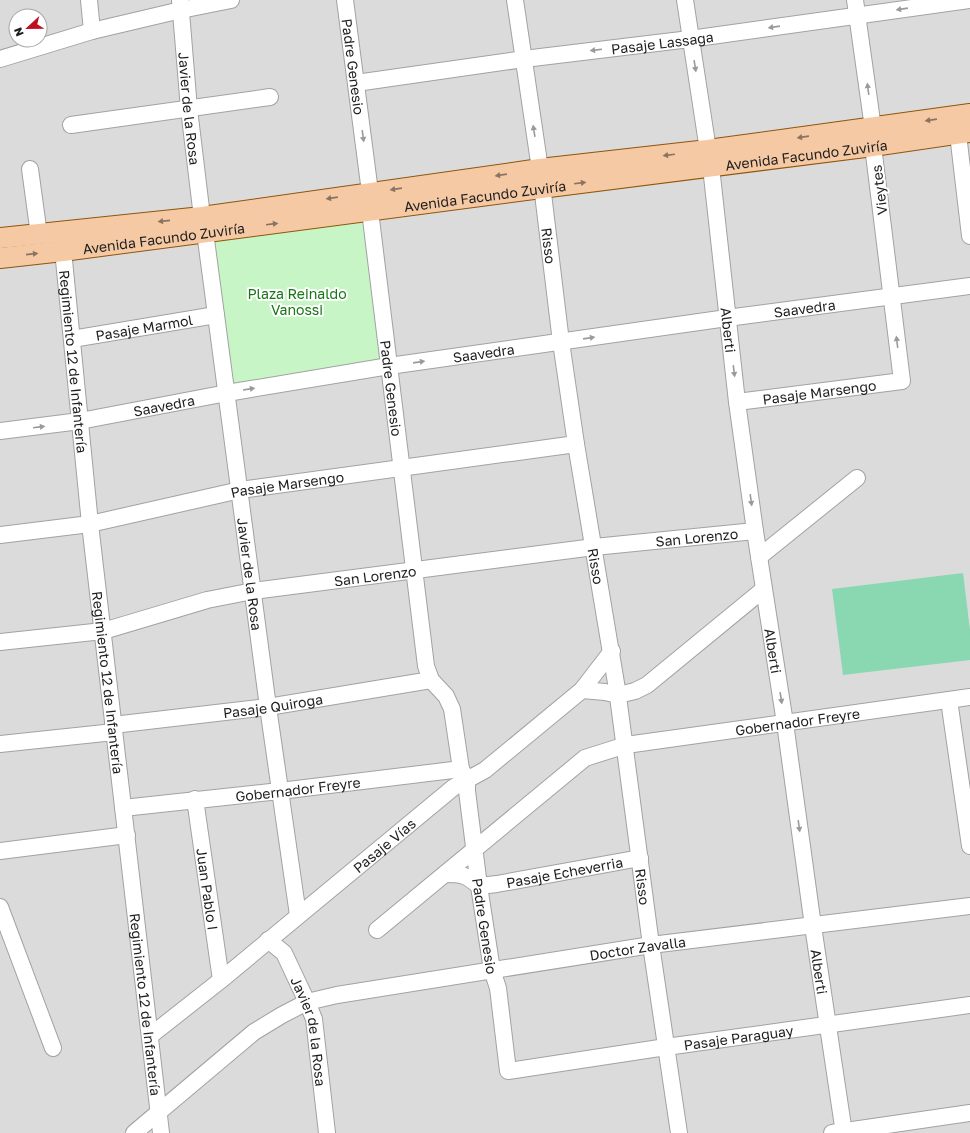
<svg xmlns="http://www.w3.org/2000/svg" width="970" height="1133" viewBox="0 0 970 1133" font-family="'Golos Text',sans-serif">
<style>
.residential{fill:#dcdbdc;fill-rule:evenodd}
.park{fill:#c7f5c5}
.pitch{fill:#89d8b1}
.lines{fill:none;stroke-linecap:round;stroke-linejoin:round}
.minor-casing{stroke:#a2a2a2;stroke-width:18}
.major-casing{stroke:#8e550b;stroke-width:22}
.minor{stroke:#fff;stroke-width:16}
.major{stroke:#f5c9a4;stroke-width:20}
.oneway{fill:#9a9a9a}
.oneway2{fill:#8a7461}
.labels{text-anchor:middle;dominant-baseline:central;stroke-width:4;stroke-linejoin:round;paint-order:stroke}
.street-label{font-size:14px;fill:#1e1e1e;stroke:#fff}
.park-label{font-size:14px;fill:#167514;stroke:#fff}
</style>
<rect width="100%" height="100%" fill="#efeae5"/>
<path class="residential" d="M0 0H970V1133H0ZM16 16H40V40H16Z"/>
<path class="park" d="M369 213 388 365 228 391 208 235Z"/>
<path class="pitch" d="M963 573 970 630V660L843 675 832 589Z"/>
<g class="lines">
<g class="minor-casing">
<g id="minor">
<path d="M89 0 92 31"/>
<path id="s1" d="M180 0 189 109 202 217"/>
<path id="s2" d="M345 0 370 192V211L426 666 431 680 446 696 452 709 461 769"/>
<path id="s3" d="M515 0 540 169 561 342 576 444 617 689 651 945 679 1133"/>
<path d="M685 0 708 150"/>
<path d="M0 59 92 31 181 10 231 0"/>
<path id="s4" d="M356 83 524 59 690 39 969 0"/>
<path d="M71 125 270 97"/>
<path d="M958 134 970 236"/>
<path id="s5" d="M711 167 737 402 755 531 785 723 813 926 844 1133"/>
<path d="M30 169 39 235"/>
<path id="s6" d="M205 232 268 707 298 915"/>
<path id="s7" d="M62 240 90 524 161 1133"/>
<path id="s8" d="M72 339 216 315"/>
<path id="s9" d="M737 402 902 381 873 146V128L855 0"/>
<path id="s10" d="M0 431 80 421 227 393 389 366 727 318 970 286"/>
<path id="s11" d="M0 535 90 524 240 490 576 444"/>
<path d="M759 557 857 478"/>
<path id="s12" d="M0 642 103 631 207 600 253 591 594 547 755 531"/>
<path d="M582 690 605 692 618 695 635 691 647 685 764 589"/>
<path d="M949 700 970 846"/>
<path id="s13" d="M113 725 268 707 431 680"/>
<path d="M0 744 114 732"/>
<path id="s14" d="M195 799 221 980"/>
<path id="s15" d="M123 808 280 791 461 769 467 780V791L479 886 492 970 498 988 508 1071 666 1047 970 1005"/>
<path d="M0 851 127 835"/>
<path id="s16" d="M445 874C463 874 466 875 479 886L497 884 640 858"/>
<path d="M0 907 53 1048"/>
<path id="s17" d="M377 930 585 758 626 745 970 697"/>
<path id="s18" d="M268 940 284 953 307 1002 314 1019 327 1133"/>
<path id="s19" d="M150 1036 221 980 454 787 485 770 582 690 612 651"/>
<path id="s20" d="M134 1133 254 1032 282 1015 307 1002 337 995 651 945 970 906"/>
<path d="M832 1133 970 1113"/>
</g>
</g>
<g class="major-casing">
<g id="major">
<path d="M0 238 202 217 540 169 708 150 970 114"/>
<path id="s21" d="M0 258 63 251 541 188 873 146 970 132"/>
</g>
</g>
<use href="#minor" class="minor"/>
<use href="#major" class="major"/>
</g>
<defs><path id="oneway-solid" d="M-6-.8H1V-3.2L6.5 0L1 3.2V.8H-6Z"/></defs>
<g class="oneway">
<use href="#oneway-solid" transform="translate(902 9) rotate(172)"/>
<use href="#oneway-solid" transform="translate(774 27) rotate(172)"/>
<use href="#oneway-solid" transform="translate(596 50) rotate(173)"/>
<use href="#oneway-solid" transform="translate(695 66) rotate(81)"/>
<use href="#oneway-solid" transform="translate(868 89) rotate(-98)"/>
<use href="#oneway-solid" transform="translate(534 131) rotate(-99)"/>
<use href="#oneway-solid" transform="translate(363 136) rotate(82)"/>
<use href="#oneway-solid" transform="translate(589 338) rotate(-8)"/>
<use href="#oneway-solid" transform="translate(897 342) rotate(-97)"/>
<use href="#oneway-solid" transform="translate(419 362) rotate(-8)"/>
<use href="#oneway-solid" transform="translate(734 371) rotate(83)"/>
<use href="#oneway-solid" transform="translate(249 389) rotate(-9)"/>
<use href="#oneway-solid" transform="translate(39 427) rotate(-7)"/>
<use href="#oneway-solid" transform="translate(751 500) rotate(82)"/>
<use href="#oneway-solid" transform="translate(781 698) rotate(81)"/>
<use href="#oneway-solid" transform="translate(799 826) rotate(82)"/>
</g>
<g class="oneway2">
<use href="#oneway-solid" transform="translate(931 120) rotate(172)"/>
<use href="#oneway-solid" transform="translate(803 137) rotate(172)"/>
<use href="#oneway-solid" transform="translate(669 155) rotate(173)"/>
<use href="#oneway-solid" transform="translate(501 175) rotate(172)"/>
<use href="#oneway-solid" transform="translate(580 183) rotate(-7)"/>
<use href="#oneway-solid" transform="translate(396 189) rotate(172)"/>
<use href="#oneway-solid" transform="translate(332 198) rotate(172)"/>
<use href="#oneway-solid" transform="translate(164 221) rotate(174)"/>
<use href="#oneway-solid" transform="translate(272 224) rotate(-7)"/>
<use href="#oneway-solid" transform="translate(32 254) rotate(-6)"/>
</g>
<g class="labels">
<g class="street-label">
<text stroke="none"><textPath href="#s4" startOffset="309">Pasaje Lassaga</textPath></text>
<text stroke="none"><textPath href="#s2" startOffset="67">Padre Genesio</textPath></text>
<text stroke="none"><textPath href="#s1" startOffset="109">Javier de la Rosa</textPath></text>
<text stroke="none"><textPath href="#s21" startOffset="813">Avenida Facundo Zuviría</textPath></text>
<text transform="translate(879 190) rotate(-97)">Vieytes</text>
<text stroke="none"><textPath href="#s21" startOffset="489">Avenida Facundo Zuviría</textPath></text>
<text stroke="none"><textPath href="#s21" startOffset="165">Avenida Facundo Zuviría</textPath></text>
<text stroke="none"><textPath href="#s3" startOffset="248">Risso</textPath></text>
<text stroke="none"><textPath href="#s10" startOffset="814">Saavedra</textPath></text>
<text stroke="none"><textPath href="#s8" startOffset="73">Pasaje Marmol</textPath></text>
<text stroke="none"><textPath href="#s5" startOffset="164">Alberti</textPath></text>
<text stroke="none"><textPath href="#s10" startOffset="490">Saavedra</textPath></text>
<text stroke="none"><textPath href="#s7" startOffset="122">Regimiento 12 de Infantería</textPath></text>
<text stroke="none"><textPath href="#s2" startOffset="391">Padre Genesio</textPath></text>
<text stroke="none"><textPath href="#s9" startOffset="83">Pasaje Marsengo</textPath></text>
<text stroke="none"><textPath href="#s10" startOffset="166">Saavedra</textPath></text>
<text stroke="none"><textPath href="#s11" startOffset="292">Pasaje Marsengo</textPath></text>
<text stroke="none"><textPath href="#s12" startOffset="706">San Lorenzo</textPath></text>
<text stroke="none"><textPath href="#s3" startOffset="572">Risso</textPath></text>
<text stroke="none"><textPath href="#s6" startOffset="345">Javier de la Rosa</textPath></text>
<text stroke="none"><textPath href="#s12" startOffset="382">San Lorenzo</textPath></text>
<text stroke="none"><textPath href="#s5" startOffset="488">Alberti</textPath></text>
<text stroke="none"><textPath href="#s7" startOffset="445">Regimiento 12 de Infantería</textPath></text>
<text stroke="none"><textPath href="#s13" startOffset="161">Pasaje Quiroga</textPath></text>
<text stroke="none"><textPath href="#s17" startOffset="486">Gobernador Freyre</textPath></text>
<text stroke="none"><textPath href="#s15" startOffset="176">Gobernador Freyre</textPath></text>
<text stroke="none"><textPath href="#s19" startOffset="302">Pasaje Vías</textPath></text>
<text stroke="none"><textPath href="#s16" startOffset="124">Pasaje Echeverria</textPath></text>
<text stroke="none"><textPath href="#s3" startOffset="896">Risso</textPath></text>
<text stroke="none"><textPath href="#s14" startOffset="91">Juan Pablo I</textPath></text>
<text stroke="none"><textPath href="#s15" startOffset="500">Padre Genesio</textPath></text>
<text stroke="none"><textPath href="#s20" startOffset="553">Doctor Zavalla</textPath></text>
<text stroke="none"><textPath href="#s5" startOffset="812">Alberti</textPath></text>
<text stroke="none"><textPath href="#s7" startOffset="769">Regimiento 12 de Infantería</textPath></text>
<text stroke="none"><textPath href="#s18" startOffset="104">Javier de la Rosa</textPath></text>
<text stroke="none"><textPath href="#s15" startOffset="880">Pasaje Paraguay</textPath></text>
</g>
<g class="park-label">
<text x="297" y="293">Plaza Reinaldo<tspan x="297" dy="16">Vanossi</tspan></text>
</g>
</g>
<g transform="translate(28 28) rotate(248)"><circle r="19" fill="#ffffff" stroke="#a5a5a5"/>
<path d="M0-3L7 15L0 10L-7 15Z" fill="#be0f21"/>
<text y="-6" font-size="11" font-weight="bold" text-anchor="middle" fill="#1e1e1e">N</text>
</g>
</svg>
